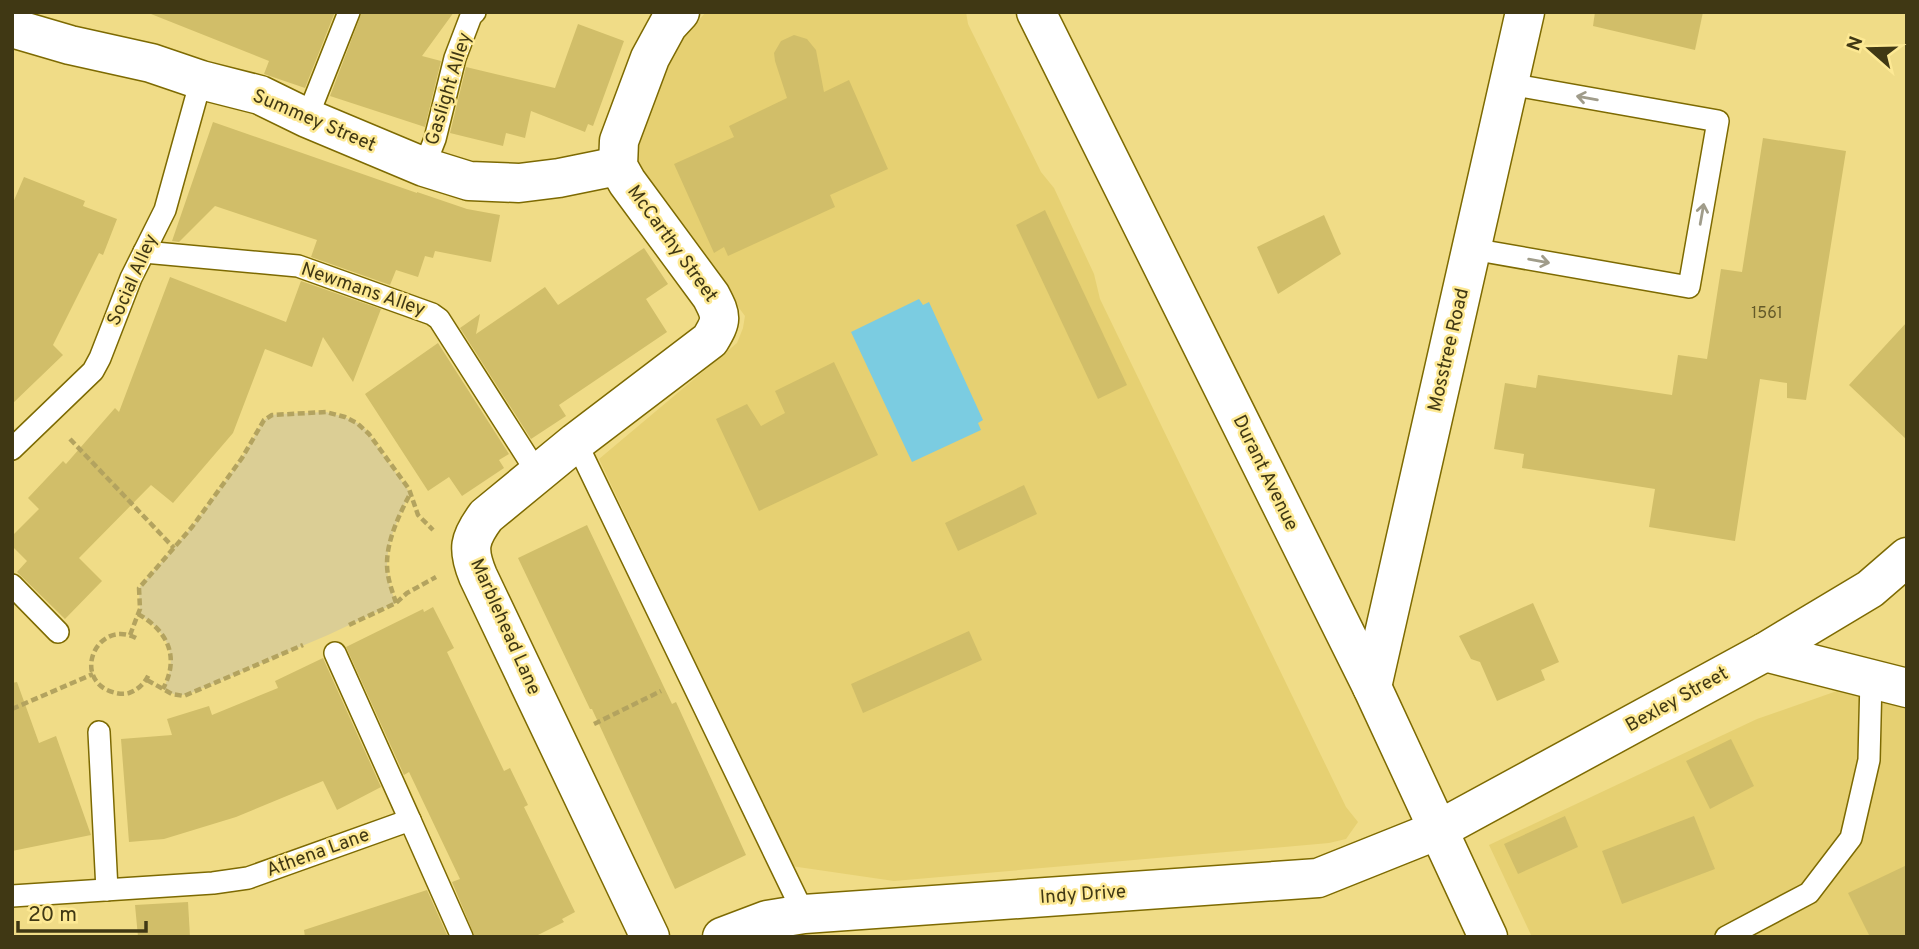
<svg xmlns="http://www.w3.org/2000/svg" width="1919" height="949" viewBox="0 0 1919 949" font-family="Overpass,sans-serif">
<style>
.built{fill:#e6d072}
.green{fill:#dbce95}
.water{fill:#7bcce1}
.building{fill:#d1be69}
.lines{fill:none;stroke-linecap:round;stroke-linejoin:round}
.service-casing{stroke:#7d6a02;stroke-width:24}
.minor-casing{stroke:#7d6a02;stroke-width:41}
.tertiary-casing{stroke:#7d6a02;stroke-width:41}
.path{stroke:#b3a35f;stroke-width:4.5;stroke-dasharray:7 3.5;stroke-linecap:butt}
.service{stroke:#fff;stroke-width:21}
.minor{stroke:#fff;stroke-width:38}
.tertiary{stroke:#fff;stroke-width:38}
.oneway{stroke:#a09c8a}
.labels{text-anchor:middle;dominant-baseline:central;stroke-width:5;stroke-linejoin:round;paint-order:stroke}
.number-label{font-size:16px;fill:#645a29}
.street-label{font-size:19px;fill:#403814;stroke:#fde994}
</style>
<rect width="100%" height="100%" fill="#f0dc87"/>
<g class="built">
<path d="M706 12H966L968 24 1041 172 1054 188 1094 274 1100 299 1346 807 1358 822 1346 839 1329 843 894 881 791 866 599 459 737 343 743 328 745 316 638 172 635 143 675 47Z"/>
<path d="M1871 679 1907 688V937H1532L1489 845 1757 719Z"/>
</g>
<path class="green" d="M326 412 345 417 363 426 410 493C398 518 383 548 388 577 389 586 393 594 396 603L328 635 191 693 178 696 163 689C180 657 168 631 138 614L140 609 139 588 192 527 242 458 264 420 272 415 279 414Z"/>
<path class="water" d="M919 299 923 305 929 302 983 420 978 423 981 430 912 462 851 332Z"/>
<g class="building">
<path d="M152 12H335L305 88 264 74 269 61 151 14Z"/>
<path d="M362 12H454L422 56 441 61 425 127 330 96Z"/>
<path d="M1595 12H1703L1695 50 1593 26Z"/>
<path d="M578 24 624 41 593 126 588 124 585 132 531 111 525 138 506 133 503 146 450 133 466 67 555 88Z"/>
<path d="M794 35 807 39 816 50 824 92 849 80 888 169 830 195 835 207 728 256 724 247 714 253 674 164 734 137 729 126 787 98 775 61 774 53 781 41Z"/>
<path d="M213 122 417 193V192L467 209 500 215 491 262 435 251 433 258 425 256 418 277 396 270 390 285 311 257 317 240 215 206 179 242 172 241Z"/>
<path d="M1763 138 1846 151 1806 400 1787 398V383L1760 379 1735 541 1649 527 1655 489 1522 468 1524 454 1494 449 1505 383 1536 388 1538 375 1672 395 1678 355 1707 359 1721 269 1742 272Z"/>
<path d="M24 177 85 201 83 206 117 219 103 255 99 253 53 345 63 355 12 404V205Z"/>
<path d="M1045 210 1127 385 1098 399 1016 225Z"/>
<path d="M1324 215 1341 254 1278 294 1257 247Z"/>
<path d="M644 248 668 284 646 299 667 332 559 405 566 416 531 439 460 328 480 314 476 334 545 287 558 305Z"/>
<path d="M170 277 286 322 301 281 381 309 353 382 323 337 312 367 265 349 233 433 173 503 151 485 79 558 102 581 65 619 17 572 27 561 12 546V536L39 509 28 498 63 461 66 464 115 408 119 412Z"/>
<path d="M1907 322V440L1849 385Z"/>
<path d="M438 343 509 454 499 460 504 468 462 496 449 477 428 491 365 394Z"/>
<path d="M834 362 878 455 759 511 716 419 747 404 761 426 785 413 775 391Z"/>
<path d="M1024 485 1037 514 958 551 945 523Z"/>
<path d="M587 525 672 704 676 702 746 855 675 889 592 709H590L518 558Z"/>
<path d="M1533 603 1559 662 1541 670 1545 680 1497 701 1480 662 1471 659 1459 636Z"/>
<path d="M433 607 454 648 447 652 504 771 510 768 528 805 524 807 575 912 562 919 564 922 534 937H475L452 882 460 879 409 772 404 775 346 647 423 609 424 612Z"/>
<path d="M969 631 982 660 863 713 851 684Z"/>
<path d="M323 658 381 787 337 810 323 781 236 817 164 839 129 842 121 739 172 735 167 719 209 706 212 715 278 688 275 681Z"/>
<path d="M17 682 39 743 56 736 91 835 12 851V683Z"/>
<path d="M1731 739 1754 786 1710 809 1686 761Z"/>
<path d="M1565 816 1578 847 1518 874 1504 844Z"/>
<path d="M1694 816 1715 869 1622 904 1602 851Z"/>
<path d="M1907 865V937H1870L1848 893Z"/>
<path d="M427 890 448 937H305L304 930Z"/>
<path d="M188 902 190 937H138L135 905Z"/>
</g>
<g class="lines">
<g class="service-casing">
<g id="service">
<path d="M307 118 349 12"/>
<path d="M424 167 435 139 455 58 471 16 475 12"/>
<path d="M1472 249 1689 287 1718 121 1509 84"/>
<path d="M144 252 298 266 432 314 439 319 538 474"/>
<path d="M576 442 804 914"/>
<path d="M12 449 93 371 100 358 131 278 165 210 201 80"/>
<path d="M12 585 58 632"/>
<path d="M335 653 410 820"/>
<path d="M99 732 107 890"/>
<path d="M12 896 213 883 248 878 410 820 462 937"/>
<path d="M1726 937 1809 893 1851 838 1869 760 1871 679"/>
</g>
</g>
<g class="minor-casing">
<g id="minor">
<path d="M12 28 70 45 151 63 201 80 260 95 307 118 424 167 469 181 519 183 559 178 618 166"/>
<path d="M1765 652 1907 688"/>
<path d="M1372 687 1525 12"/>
<path d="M650 937 478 576C467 549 469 539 486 516L576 442 710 340C722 320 722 317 711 296L627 182 618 166 619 141 650 58 668 25 680 12"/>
<path d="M722 937 767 920 804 914 1318 878 1438 830 1765 652 1870 589 1907 557"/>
</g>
</g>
<g class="tertiary-casing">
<path id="tertiary" d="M1036 12 1372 687 1488 937"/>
</g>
<g class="path">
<path d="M70 439 174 548"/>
<path d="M396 603C392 590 387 578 387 564 387 540 399 515 410 494"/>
<path d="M138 614C168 631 180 657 163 689"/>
<path d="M349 625 396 603 407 593 436 577"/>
<path d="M130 635 140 609 139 588 192 527 242 458 264 420 272 415 326 412 345 417 357 423 369 434 409 489 418 515 433 530"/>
<path d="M136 638C99 619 73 673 107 690 114 693 122 695 129 693 138 690 145 683 149 674"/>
<path d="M147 680 172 694 184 696 303 645"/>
<path d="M12 709 93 674"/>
<path d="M594 724 661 691"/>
</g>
<use href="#service" class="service"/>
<use href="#minor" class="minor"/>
<use href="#tertiary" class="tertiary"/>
</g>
<defs><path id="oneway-shaft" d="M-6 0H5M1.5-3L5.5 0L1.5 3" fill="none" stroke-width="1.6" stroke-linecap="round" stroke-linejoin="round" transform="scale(1.75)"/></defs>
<g class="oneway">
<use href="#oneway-shaft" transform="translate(1587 98) rotate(-170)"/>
<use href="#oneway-shaft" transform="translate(1702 214) rotate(-80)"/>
<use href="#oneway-shaft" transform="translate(1539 261) rotate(10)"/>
</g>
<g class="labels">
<g class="number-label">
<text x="1767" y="314">1561</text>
</g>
<g class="street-label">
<text transform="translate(449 89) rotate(-73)">Gaslight Alley</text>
<text transform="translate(314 121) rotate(23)">Summey Street</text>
<text transform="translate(672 244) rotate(54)">McCarthy Street</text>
<text transform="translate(133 280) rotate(-66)">Social Alley</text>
<text transform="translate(363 290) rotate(19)">Newmans Alley</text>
<text transform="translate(1449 350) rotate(-77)">Mosstree Road</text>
<text transform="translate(1265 473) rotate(64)">Durant Avenue</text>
<text transform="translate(505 627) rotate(66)">Marblehead Lane</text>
<text transform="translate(1677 700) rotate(-29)">Bexley Street</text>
<text transform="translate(318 853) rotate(-20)">Athena Lane</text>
<text transform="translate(1083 895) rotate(-4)">Indy Drive</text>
</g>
</g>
<rect width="1919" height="949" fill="none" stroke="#403814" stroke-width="28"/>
<g transform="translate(1870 49) rotate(290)" stroke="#fde994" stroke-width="5" paint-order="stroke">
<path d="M0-5L12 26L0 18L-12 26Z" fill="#403814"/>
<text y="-10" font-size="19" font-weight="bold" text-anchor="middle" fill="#403814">N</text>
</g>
<path d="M18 921v10h128v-10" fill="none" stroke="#403814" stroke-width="3.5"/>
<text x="28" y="921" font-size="21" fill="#403814" stroke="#fde994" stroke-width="5" paint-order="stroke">20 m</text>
</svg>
